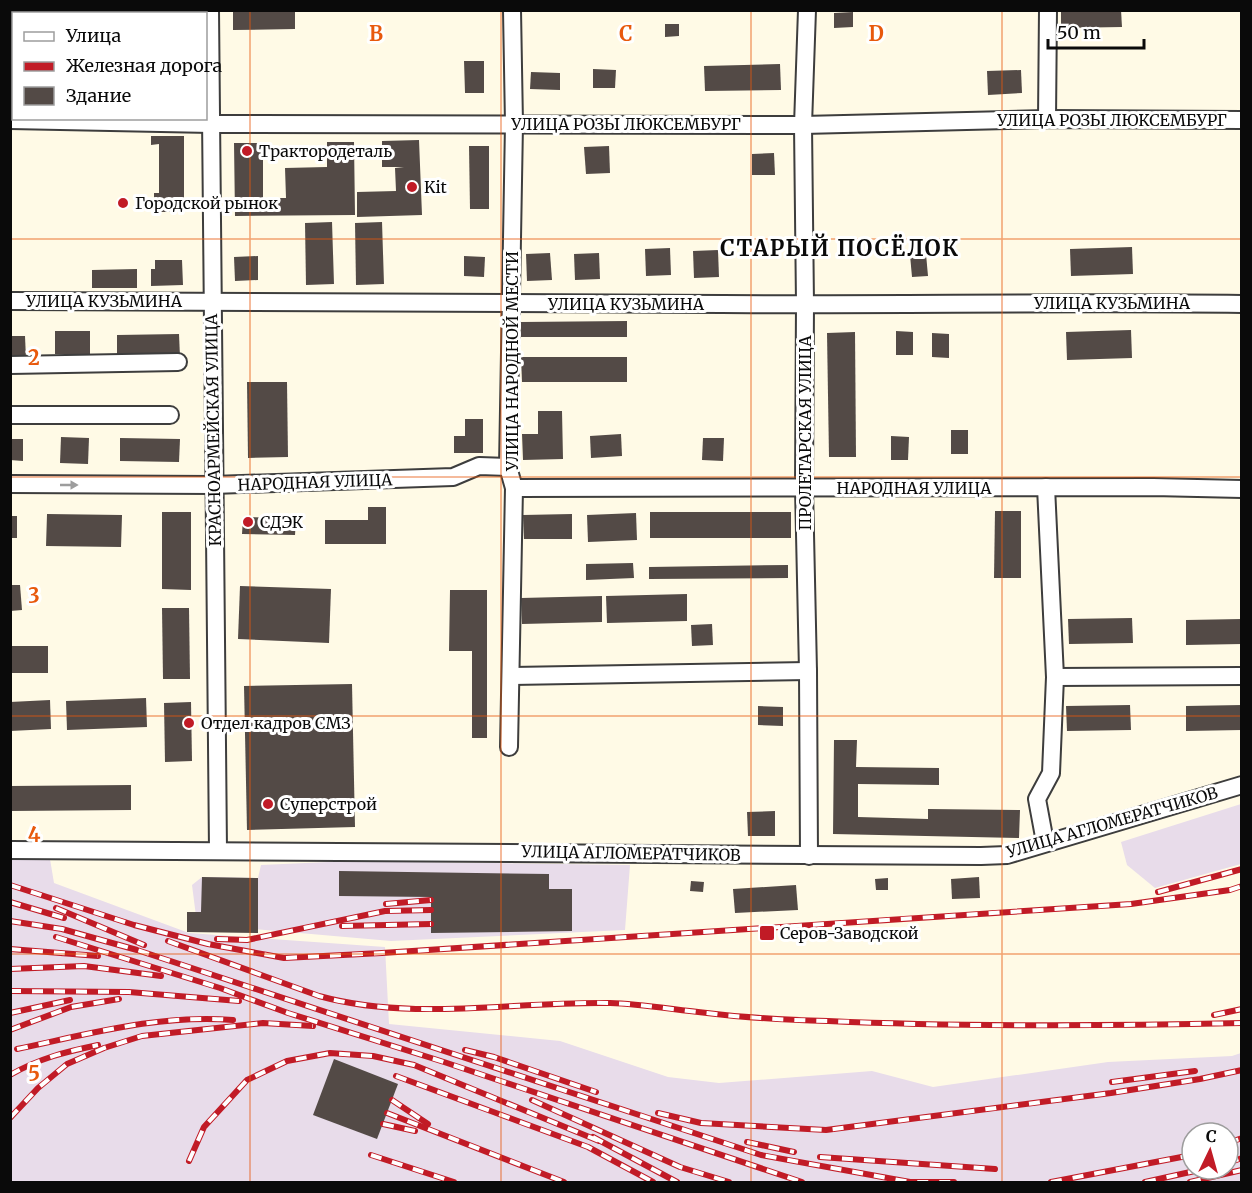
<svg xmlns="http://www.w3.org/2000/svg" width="1252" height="1193" viewBox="0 0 1252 1193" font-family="Merriweather,serif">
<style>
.industrial{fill:#e8dcea;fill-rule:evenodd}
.building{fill:#534a46}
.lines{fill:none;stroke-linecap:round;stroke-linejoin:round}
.minor-casing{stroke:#3d3d3d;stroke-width:20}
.minor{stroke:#fff;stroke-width:16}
.rail-casing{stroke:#c11b26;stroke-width:6}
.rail{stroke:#fff;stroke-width:4;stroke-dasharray:11;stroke-linecap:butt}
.oneway{fill:#9d9d9d}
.grid{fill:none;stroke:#e8590c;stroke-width:1.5;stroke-opacity:0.55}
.poi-dot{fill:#c11b26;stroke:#fff;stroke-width:2}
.labels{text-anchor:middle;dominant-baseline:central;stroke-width:6;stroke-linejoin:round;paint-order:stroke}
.street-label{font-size:16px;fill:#0a0a0a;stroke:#fff}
.poi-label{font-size:16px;fill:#0a0a0a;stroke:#fff;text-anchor:start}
.district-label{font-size:22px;font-weight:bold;letter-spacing:1.5px;fill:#0a0a0a;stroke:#fff}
.grid-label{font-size:20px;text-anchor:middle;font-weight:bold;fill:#e8590c;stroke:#fff;stroke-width:6;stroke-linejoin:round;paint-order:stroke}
</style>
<rect width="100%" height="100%" fill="#fffae6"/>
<g class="industrial">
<path d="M1241 804V864L1155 888 1127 865 1121 842Z"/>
<path d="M11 859H50L54 883 189 933 385 947 389 1024 560 1041 668 1077 719 1083 872 1071 933 1087 1108 1062 1232 1056 1241 1053V1182H11ZM1192 1133H1228V1169H1192Z"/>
<path d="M350 861 630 865 625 930 391 941 197 924 192 885 202 877 258 878 261 865Z"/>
</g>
<g class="building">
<path d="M11 10H35V14H14V25L10 24Z"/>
<rect x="78" y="10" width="99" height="4"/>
<path d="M233 10H295V29L233 30Z"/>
<path d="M1061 10H1121L1122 27 1061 28Z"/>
<path d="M853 12V27L834 28V13Z"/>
<path d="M665 24H679V36L665 37Z"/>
<path d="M464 61H484V93H465Z"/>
<path d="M780 64 781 90 705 91 704 66Z"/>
<path d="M593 69 616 70 615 88H593Z"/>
<path d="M1021 70 1022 93 988 95 987 71Z"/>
<path d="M531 72 560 73V90L530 89Z"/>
<path d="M151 136H184V212H154V193H159V144L151 145Z"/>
<path d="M419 140 422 215 357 217V192L396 191 395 168 404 167H382V141Z"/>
<path d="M327 142H354L355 215 235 216 234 143H263V198H286L285 168 327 167Z"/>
<path d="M469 146H489V209H470Z"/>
<path d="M609 146 610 173 586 174 584 147Z"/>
<path d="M774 153 775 175H752V154Z"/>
<path d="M332 222 334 284 306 285 305 223Z"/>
<path d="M382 222 384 284 356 285 355 223Z"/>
<path d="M1132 247 1133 274 1071 276 1070 249Z"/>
<path d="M670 248 671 275 646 276 645 249Z"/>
<path d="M718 250 719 277 694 278 693 251Z"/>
<path d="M550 253 552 280 527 281 526 254Z"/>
<path d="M599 253 600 279 575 280 574 254Z"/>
<path d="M926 254 928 276 912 277 910 255Z"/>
<path d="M258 256V280L235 281 234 257Z"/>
<path d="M464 256 485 257 484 277 464 276Z"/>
<path d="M155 260H182L183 285 151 286V269H155Z"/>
<path d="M137 269V288H92V270Z"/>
<path d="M627 321V337H521V322Z"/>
<path d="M1131 330 1132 358 1067 360 1066 332Z"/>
<rect x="55" y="331" width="35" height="23"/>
<path d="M896 331 913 332V355H896Z"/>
<path d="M855 332 856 457H829L827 333Z"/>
<path d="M932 333 949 334V358L932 357Z"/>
<path d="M179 334 180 357H117V335Z"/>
<path d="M10 336H25L26 359H10Z"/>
<path d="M521 357H627V382H522Z"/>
<path d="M247 382H287L288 457 248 458Z"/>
<path d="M538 411H562L563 459 523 460 522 434H538Z"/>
<path d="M465 419H483V453H454V436H465Z"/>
<rect x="951" y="430" width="17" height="24"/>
<path d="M621 434 622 456 591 458 590 436Z"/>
<path d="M891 436 909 437 908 460H891Z"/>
<path d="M61 437 89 438 88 464 60 463Z"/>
<path d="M120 438 180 439 179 462 120 461Z"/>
<path d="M703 438H724L723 461 702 460Z"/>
<path d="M10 439H23V461L10 460Z"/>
<path d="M368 507H386V544H325V520H368Z"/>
<path d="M995 511H1021V578H994Z"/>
<path d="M162 512H191V590L162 589Z"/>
<rect x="650" y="512" width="141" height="26"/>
<path d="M636 513 637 540 588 542 587 515Z"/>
<path d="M47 514 122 515 121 547 46 546Z"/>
<path d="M572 514V539H524L523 515Z"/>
<rect x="10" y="516" width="7" height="22"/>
<path d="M243 517 296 518 295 535 242 534Z"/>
<path d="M633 563 634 578 586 580V564Z"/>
<path d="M788 565V578L649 579V567Z"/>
<path d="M10 585H20L22 610 10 611Z"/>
<path d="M240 586 331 589 329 643 238 639Z"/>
<path d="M450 590H487V738H472V651H449Z"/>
<path d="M687 594V621L607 623 606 596Z"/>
<path d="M602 596V622L522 624 521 598Z"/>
<path d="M162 608H189L190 679H163Z"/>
<path d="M1132 618 1133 643 1069 644 1068 619Z"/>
<path d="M1242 619V644L1186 645V620Z"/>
<path d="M712 624 713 645 692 646 691 625Z"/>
<rect x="10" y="646" width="38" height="27"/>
<path d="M352 684 355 827 247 830 244 686Z"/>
<path d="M146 698 147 727 67 730 66 701Z"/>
<path d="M50 700 51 729 10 731V702Z"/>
<path d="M191 702 192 761 165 762 164 703Z"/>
<path d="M1130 705 1131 730 1067 731 1066 706Z"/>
<path d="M1242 705V730L1186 731V706Z"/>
<path d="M758 706 783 707V726L758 725Z"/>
<path d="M834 740H857L856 767 939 768V785L858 784V817L928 819V809L1020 810 1019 838 833 834Z"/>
<path d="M131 785V810L10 811V786Z"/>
<path d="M775 811V836H748L747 812Z"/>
<path d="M339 871 549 874V889H572V931L431 933V897L339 896Z"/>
<path d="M202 877 258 878V933L187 932V912H201Z"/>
<path d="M979 877 980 898 952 899 951 879Z"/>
<path d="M888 878V890H876L875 879Z"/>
<path d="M691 881 704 882 703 892 690 891Z"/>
<path d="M796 885 798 910 735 913 733 889Z"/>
<path d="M334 1059 398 1084 377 1139 313 1115Z"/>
</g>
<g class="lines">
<g class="minor-casing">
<g id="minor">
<path d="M210 10 218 850"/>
<path d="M807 10 803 125 805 304 804 488 808 671 809 856"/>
<path d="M1047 119 1048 10"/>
<path d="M10 120 211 124 803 125 1047 119 1242 120"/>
<path d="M10 301C248 300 485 303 722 304 895 305 1068 302 1242 304"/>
<path d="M10 365 178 362"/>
<path d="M10 415H170"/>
<path d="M10 484 213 485 453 477 479 466 508 467"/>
<path d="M514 488 1153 487 1242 489"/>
<path d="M512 676 808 671"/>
<path d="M1055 677 1242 676"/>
<path d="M509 747 514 488 508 467 514 124 512 10"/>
<path d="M1045 842 1037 799 1051 773 1055 677 1046 487"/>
<path d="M10 850 981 856 1007 855 1242 785"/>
</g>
</g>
<use href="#minor" class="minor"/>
<g class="rail-casing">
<g id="rail">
<path d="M10 885 134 925 208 944 284 958 382 953 1131 904 1230 890 1242 886"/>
<path d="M1158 892 1242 869"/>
<path d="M10 902 64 918"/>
<path d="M386 904 431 900"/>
<path d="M56 908 144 945"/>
<path d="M10 921 62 929 137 950 761 1155 910 1182H954"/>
<path d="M342 926 431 924"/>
<path d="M56 937 220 988 288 1013 444 1062 802 1182"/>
<path d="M217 939 247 940 385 911 431 910"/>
<path d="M168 941 319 996C414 1022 513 1001 610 1003 642 1004 675 1010 707 1013 747 1018 788 1020 828 1021 965 1027 1104 1026 1242 1023"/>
<path d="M10 949 98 956"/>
<path d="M10 969 84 966 161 976"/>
<path d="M10 991 129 992 239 1001"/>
<path d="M10 1013 70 1000"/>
<path d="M1214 1015 1242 1009"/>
<path d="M10 1030 71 1007 119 999"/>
<path d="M17 1049C89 1034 160 1014 233 1020"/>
<path d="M465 1050 494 1057 596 1092"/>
<path d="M10 1075C40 1058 65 1052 98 1045"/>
<path d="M396 1076 588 1147 653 1182"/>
<path d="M1112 1082 1195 1071"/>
<path d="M392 1100 428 1124"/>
<path d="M532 1100 680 1167 729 1182"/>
<path d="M387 1113 564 1182"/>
<path d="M658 1113 701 1123 826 1130 1111 1093 1200 1079 1242 1070"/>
<path d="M10 1118 38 1088 67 1064 104 1048 142 1036 263 1023 313 1026"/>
<path d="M383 1124 415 1131"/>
<path d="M593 1137 677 1182"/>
<path d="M747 1142 794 1152"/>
<path d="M1228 1143 1242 1138"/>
<path d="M371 1155 454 1182"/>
<path d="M820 1157 995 1169"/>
<path d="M189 1161 204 1127 247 1080 287 1061 330 1053 373 1056 414 1065 599 1141"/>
<path d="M1228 1163 1242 1158"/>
<path d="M1051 1182 1192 1155"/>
<path d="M1145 1182 1204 1169"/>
<path d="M1190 1182 1242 1170"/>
</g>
</g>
<use href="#rail" class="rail"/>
</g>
<defs><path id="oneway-solid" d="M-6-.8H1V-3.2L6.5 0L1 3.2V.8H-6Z" transform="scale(1.5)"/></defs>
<use class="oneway" href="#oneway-solid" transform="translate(69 485)"/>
<path class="grid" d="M250 10V1182M501 10V1182M751 10V1182M1002 10V1182M10 239H1242M10 477H1242M10 716H1242M10 954H1242"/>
<g class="poi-dot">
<circle cx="247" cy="151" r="6"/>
<circle cx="412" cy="187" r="6"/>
<circle cx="123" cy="203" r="6"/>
<circle cx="248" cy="522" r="6"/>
<circle cx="189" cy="723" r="6"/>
<circle cx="268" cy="804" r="6"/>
<rect x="759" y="925" width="16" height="16" rx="3"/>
</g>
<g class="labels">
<g class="street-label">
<text x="1112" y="120">УЛИЦА РОЗЫ ЛЮКСЕМБУРГ</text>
<text x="626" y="124">УЛИЦА РОЗЫ ЛЮКСЕМБУРГ</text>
<text x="104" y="301">УЛИЦА КУЗЬМИНА</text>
<text x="1112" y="303">УЛИЦА КУЗЬМИНА</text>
<text x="626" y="304">УЛИЦА КУЗЬМИНА</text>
<text transform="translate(512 361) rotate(-90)">УЛИЦА НАРОДНОЙ МЕСТИ</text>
<text transform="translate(213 430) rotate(-91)">КРАСНОАРМЕЙСКАЯ УЛИЦА</text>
<text transform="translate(805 433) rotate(-90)">ПРОЛЕТАРСКАЯ УЛИЦА</text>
<text transform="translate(315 482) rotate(-2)">НАРОДНАЯ УЛИЦА</text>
<text x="914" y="488">НАРОДНАЯ УЛИЦА</text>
<text transform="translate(1112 822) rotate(-16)">УЛИЦА АГЛОМЕРАТЧИКОВ</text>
<text transform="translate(631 853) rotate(1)">УЛИЦА АГЛОМЕРАТЧИКОВ</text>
</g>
<g class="poi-label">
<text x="259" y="151">Трактородеталь</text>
<text x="424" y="187">Kit</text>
<text x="135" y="203">Городской рынок</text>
<text x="260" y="522">СДЭК</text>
<text x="201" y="723">Отдел кадров СМЗ</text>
<text x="280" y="804">Суперстрой</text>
<text x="780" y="933">Серов-Заводской</text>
</g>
<g class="district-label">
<text x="840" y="248">СТАРЫЙ ПОСЁЛОК</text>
</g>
</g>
<g class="grid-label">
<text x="376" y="41">B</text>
<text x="626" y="41">C</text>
<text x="876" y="41">D</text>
<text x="34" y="365">2</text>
<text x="34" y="603">3</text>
<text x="34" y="842">4</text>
<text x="34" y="1081">5</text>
</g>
<rect width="1252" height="1193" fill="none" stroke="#0a0a0a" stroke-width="24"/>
<rect x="12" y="12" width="195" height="108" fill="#ffffff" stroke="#9d9d9d" stroke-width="1.5"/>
<rect x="24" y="32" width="30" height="9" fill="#ffffff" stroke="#9d9d9d" stroke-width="1.5"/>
<text x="66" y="42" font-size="18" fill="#0a0a0a">Улица</text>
<rect x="24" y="62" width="30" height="9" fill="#c11b26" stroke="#9d9d9d" stroke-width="1.5"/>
<text x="66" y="72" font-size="18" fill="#0a0a0a">Железная дорога</text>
<rect x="24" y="87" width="30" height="18" fill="#534a46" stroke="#9d9d9d" stroke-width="1.5"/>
<text x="66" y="102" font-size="18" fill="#0a0a0a">Здание</text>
<g transform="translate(1210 1151) rotate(5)"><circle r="28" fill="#ffffff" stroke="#9d9d9d" stroke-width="1.5"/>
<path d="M0-4.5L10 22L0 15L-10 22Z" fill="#c11b26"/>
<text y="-9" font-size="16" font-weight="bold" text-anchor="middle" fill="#0a0a0a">С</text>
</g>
<path d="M1048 39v9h96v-9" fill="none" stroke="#0a0a0a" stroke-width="3"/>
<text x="1057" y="39" font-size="18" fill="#0a0a0a" stroke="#ffffff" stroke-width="4.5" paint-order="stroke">50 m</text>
</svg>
